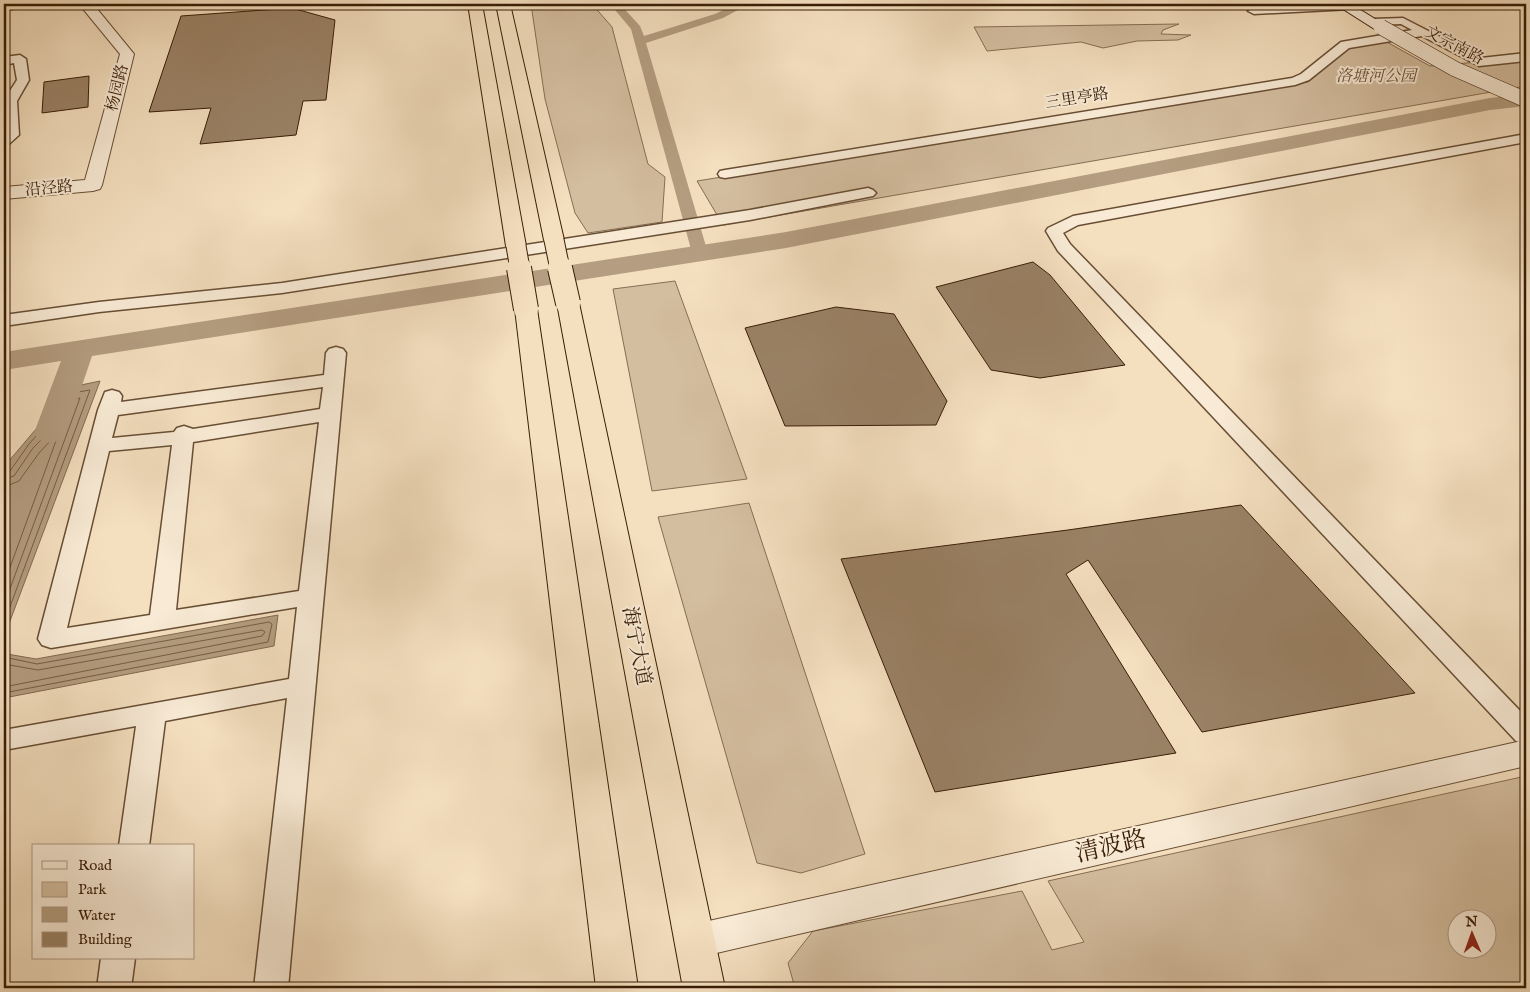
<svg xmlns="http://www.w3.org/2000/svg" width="1530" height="992" viewBox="0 0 1530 992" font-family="'IM FELL English','Noto Serif SC',serif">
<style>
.green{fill:#d4bea0;stroke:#866e53;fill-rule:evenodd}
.water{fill:#b49d80;stroke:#836a4f}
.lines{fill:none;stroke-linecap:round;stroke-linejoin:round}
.shore{stroke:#765d43;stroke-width:1}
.canal{fill:#b49d80;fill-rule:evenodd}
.river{fill:#b49d80;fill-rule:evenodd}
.building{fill:#9a8266;stroke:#391d06}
.minor-casing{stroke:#684e34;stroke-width:3}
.tertiary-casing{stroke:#684e34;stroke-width:2}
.secondary-casing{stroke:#391d06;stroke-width:2}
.trunk-casing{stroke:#391d06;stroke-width:2}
.minor{fill:#f8ead5;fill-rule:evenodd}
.tertiary{fill:#f8ead5;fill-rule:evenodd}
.secondary{fill:#f8ead5;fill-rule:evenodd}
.trunk{fill:#f4dfbf;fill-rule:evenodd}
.secondary-bridge-casing{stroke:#391d06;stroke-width:16;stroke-linecap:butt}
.trunk-bridge-far1-casing{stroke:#391d06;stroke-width:21;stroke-linecap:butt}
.trunk-bridge-casing{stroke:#391d06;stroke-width:26;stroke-linecap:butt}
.secondary-bridge{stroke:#f8ead5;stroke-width:15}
.trunk-bridge-far1{stroke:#f4dfbf;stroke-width:19}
.trunk-bridge{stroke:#f4dfbf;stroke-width:24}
.labels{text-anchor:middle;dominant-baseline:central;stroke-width:4;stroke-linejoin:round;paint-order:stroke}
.far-street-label{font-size:16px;fill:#391d06;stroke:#f8ead5}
.far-park-label{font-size:16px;font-style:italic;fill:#684d34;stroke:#f8ead5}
.street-label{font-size:20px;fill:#391d06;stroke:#f8ead5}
.near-street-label{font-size:24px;fill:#391d06;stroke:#f8ead5}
</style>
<rect width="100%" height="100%" fill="#f4dfbf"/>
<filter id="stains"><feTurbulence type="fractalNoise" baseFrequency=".004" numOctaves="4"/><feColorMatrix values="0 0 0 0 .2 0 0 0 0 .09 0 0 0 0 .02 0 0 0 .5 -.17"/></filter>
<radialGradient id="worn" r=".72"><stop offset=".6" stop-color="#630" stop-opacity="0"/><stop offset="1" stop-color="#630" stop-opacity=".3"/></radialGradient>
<g class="green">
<path d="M531 4H592L612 27 648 164 665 177 662 222 588 233 575 213 545 99Z"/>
<path d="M1179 24 1163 30 1161 34 1191 35 1178 40 1137 41 1103 48 1081 42 987 51 974 27Z"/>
<path d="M1385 41 1430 66 1526 58V86L723 225 697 181 1308 82 1351 47Z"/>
<path d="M675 281 747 479 652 491 613 289Z"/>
<path d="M749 503 865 854 801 873 757 863 658 517Z"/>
<path d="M1526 776V988H795L788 963 813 931 1022 891 1052 950 1084 942 1048 881ZM1458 920H1488V950H1458Z"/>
</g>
<g class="water">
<path d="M100 381 4 637V473L8 462 42 422 57 390Z"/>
<path d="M278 615 274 646 4 698V645L7 654 36 659Z"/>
</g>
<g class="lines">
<g class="shore">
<path d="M4 473 10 471 29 444 46 425 60 395 90 390 4 623"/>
<path d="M4 479 14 476 33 448 51 430 65 401 80 398 4 605"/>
<path d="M4 487 19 481 39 453 54 437 57 438 4 584"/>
<path d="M4 657 37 664 269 622 272 624 268 642 4 693"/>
<path d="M4 664 38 670 262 630 265 632 262 636 4 687"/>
</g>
<path class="canal" d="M610 4H620L640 26 644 36 715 14 736 4H749L723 18 646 43 708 253 706 256H694L692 253 631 29Z"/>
<path class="river" d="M1526 94V106L1490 110 786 248 92 356 66 433 62 440 50 443 38 440 34 433 61 361 4 370V352L786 232 1490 98Z"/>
</g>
<g class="building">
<path d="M292 8 335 20 326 100 303 101 296 135 200 144 211 108 149 112 181 16Z"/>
<path d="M89 76 88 107 42 113 44 82Z"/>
<path d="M1033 262 1050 275 1125 365 1040 378 991 370 936 287Z"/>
<path d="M836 307 894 314 947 401 936 425 785 426 745 328Z"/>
<path d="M1241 505 1415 693 1202 732 1088 560 1066 574 1176 753 935 792 841 559 1068 530Z"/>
</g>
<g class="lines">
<g class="minor-casing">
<g id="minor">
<path d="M1346 4 1351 5 1352 7 1351 9 1254 14 1248 11 1254 8Z"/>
<path d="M1403 18 1481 58 1526 53V61L1479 66 1422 36 1349 48 1309 80 1295 85 725 178 720 177 718 174 720 171 725 170 1292 78 1301 74 1341 42 1412 30 1401 24 1372 25 1366 22 1372 19Z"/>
<path d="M20 55 26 59 29 80 17 101 19 135 9 144 4 145V100L17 80 14 63 4 65V57Z"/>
<path d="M1526 134V142L1078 225 1063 233 1070 244 1526 717V744L1516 741 1058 251 1046 231 1048 228 1073 216Z"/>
<path d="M868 188 873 190 876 193 873 196 750 220 282 293 99 312 4 326V315L99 302 282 283 750 210Z"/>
<path d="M336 347 343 349 346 353 288 988H254L287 698 165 721 149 846H119L136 726 4 750V730L289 679 297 607 51 648 42 645 38 639 98 410 105 392 112 390 119 392 122 396 121 402 324 375 326 353 329 349ZM323 387 320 409 193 429 184 426 177 428 174 432 112 438 118 415ZM319 422 299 591 176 610 193 442ZM172 445 150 615 67 628 109 451Z"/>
<path d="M101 958H135L131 988H97Z"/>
</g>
</g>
<g class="tertiary-casing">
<g id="tertiary">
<path d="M79 4H93L134 54 102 185 100 189 93 191 4 199V187L85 180 120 54Z"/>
<path d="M1526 740V766L695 958 681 953 675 941 681 929 695 924Z"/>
</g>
</g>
<g class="secondary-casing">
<g id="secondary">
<path d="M4 4H34L27 8 4 10Z"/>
<path d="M1335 4H1351L1388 27 1381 31 1376 30Z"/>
</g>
</g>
<g class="trunk-casing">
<g id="trunk">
<path d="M468 4H482L526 246 523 250 516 252 509 250 506 246Z"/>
<path d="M496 4H510L564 240 561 244 554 246 547 244 544 240Z"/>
<path d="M568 296 576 298 579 303 725 988H683L557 303 560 298Z"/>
<path d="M526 302 534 304 537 309 638 988H596L515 309 518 304Z"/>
</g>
</g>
<use href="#minor" class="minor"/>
<use href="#tertiary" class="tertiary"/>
<use href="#secondary" class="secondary"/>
<use href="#trunk" class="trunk"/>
<g class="secondary-bridge-casing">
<path id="secondary-bridge" d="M1381 27 1455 69 1526 100"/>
</g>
<g class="trunk-bridge-far1-casing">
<g id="trunk-bridge-far1">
<path d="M554 240 560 269"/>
<path d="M516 246 520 269"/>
</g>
</g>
<g class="trunk-bridge-casing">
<g id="trunk-bridge">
<path d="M519 268 526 309"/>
<path d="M560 268 568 303"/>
</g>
</g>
<use href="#secondary-bridge" class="secondary-bridge"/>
<use href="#trunk-bridge-far1" class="trunk-bridge-far1"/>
<use href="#trunk-bridge" class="trunk-bridge"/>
</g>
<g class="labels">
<g class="far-street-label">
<text transform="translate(1454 46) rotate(28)">文宗南路</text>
<text transform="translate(118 88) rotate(-76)">杨园路</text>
<text transform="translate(1077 99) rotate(-9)">三里亭路</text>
<text transform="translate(49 189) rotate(-5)">沿泾路</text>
</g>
<g class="far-park-label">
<text x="1376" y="77">洛塘河公园</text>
</g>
<g class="street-label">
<text transform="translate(636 646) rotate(79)">海宁大道</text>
</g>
<g class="near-street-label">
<text transform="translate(1111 847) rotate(-13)">清波路</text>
</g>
</g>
<rect width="1530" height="992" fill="none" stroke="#f4dfbf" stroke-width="20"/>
<rect x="5" y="5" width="1520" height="982" fill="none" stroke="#391d06" stroke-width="2.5"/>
<rect x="10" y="10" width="1510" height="972" fill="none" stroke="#391d06"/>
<rect x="32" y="844" width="162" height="115" fill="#f8ead5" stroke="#ac9882"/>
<rect x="42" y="861" width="25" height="8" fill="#f8ead5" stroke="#ac9882"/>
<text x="78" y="870" font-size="15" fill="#391d06">Road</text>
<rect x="42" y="882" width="25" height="15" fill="#d4bea0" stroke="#ac9882"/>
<text x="78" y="894" font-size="15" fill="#391d06">Park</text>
<rect x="42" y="907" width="25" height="15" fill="#b49d80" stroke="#ac9882"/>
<text x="78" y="920" font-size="15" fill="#391d06">Water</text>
<rect x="42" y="932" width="25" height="15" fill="#9a8266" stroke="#ac9882"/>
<text x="78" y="944" font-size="15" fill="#391d06">Building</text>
<g transform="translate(1472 934) rotate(358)"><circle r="24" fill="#f8ead5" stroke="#ac9882"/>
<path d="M0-4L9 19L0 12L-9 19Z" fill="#8f2418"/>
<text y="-8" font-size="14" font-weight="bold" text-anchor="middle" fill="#391d06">N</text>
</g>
<rect width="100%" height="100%" filter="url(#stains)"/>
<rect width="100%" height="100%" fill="url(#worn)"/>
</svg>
